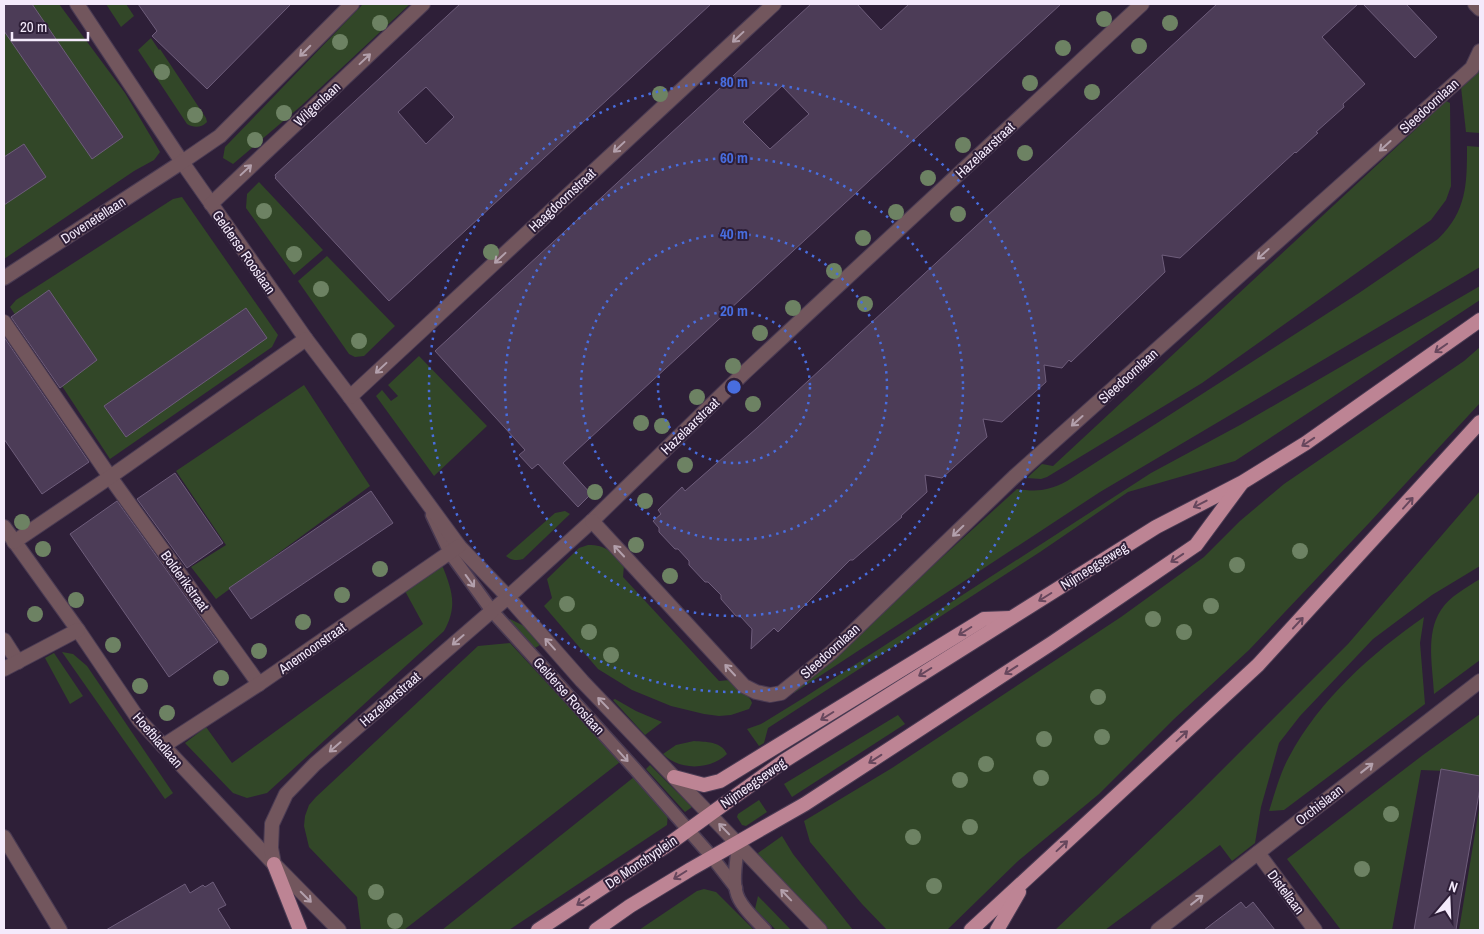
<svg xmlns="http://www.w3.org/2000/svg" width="1484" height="934" viewBox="0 0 1484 934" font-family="'Archivo Narrow',sans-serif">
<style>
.green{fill:#324728}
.building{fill:#4c3c57;stroke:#6e5d7b;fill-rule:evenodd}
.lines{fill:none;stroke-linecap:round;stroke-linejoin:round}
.service-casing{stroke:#4a3b53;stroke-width:15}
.pedestrian-casing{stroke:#4a3b53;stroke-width:16}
.minor-casing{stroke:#4a3b53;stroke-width:16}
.tertiary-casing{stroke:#4a3b53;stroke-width:16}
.primary-casing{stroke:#4a3b53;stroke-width:16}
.service{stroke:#72565d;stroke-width:12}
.pedestrian{stroke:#72565d;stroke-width:14}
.minor{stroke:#72565d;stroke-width:14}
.tertiary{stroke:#72565d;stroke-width:14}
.primary{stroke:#bd8494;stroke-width:14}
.tree{fill:#6d8263}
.oneway{stroke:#b3a0ac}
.oneway2{stroke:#67475d}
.ring{fill:none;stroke:#486ddf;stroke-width:2.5;stroke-dasharray:2.5 5}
.labels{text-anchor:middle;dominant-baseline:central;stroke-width:4;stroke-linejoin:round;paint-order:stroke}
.street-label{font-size:14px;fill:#f4eafb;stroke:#2e1f38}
.centre{fill:#486ddf;stroke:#2e1f38;stroke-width:2.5}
.ring-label{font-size:15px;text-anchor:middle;font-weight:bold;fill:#486ddf;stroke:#2e1f38;stroke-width:4;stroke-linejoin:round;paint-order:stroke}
</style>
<rect width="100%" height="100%" fill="#2e1f38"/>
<g class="green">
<path d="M4 4H59L125 93 160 152 154 160 134 171 4 259Z"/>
<path d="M106 4H126L134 16 121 27Z"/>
<path d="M363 4H410L301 106 233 164 223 158 225 147Z"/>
<path d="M151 38 159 50 160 49 206 118 207 122C201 128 194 128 187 124L138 50Z"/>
<path d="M1480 61V133L1466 132 1461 87Z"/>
<path d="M1446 101 1450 103 1451 186 1446 200 1431 220 1202 383 1047 477 1041 479 1027 478 1042 464 1053 466Z"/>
<path d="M1467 146 1480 147V267L1100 492 794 693V692L1017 489C1037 492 1048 491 1067 481L1359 293 1438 239C1467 211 1467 184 1467 146Z"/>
<path d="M259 182 323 250 294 275 246 208 247 194Z"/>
<path d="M182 197 278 335 272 347 110 459 10 307 16 300 173 199Z"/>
<path d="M327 256 395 326 364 356 355 357 349 354 298 281Z"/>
<path d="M1480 286V300L1235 461 1128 492 1040 552 768 728 764 743 759 746 747 729 761 724 805 697 1151 473 1240 425Z"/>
<path d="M1480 347V403L1370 522 1249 650 1174 719 1099 794 1018 861 947 930H887L862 904 810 842 804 821 892 768 1121 617 1204 557 1240 521 1284 484 1464 361Z"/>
<path d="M419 356 487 426 434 476 376 396 382 390 391 401 398 396 388 385Z"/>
<path d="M304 385 370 486 216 599 191 567 226 545 176 471Z"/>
<path d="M1480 491V566L1432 595 1373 639 1300 716 1279 743 1261 807 1255 843 1232 861 1220 845 1105 930H1055L1193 799 1348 644Z"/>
<path d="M565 511 570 514 523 559C517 561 511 560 506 556L555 513Z"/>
<path d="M588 545C607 545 611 552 624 565L623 577 719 681 730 680C736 687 751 696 752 703L749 709 731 715 719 716 704 714 671 706 632 690 598 669 544 606 552 598 547 579 579 548Z"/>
<path d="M442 565C452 590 458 606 444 631L267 793 247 798 233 793 185 743 206 727 232 763 423 624 405 591Z"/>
<path d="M1480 579V660L1434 694C1433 667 1425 634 1441 610 1449 597 1467 587 1480 579Z"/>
<path d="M1424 617 1420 643 1425 704 1284 810 1269 811C1275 793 1280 773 1289 757 1320 699 1371 654 1424 617Z"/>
<path d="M510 619 524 626 540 645 535 648 509 620Z"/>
<path d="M510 643 620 762 404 930H361L357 897 309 847 304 826 305 816 309 805 316 797 478 646Z"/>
<path d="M62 652 73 654 87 666 173 793 165 799Z"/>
<path d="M54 653 83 696 70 704 45 658Z"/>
<path d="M615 699 636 711 662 722 645 735 613 700Z"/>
<path d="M1480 714V778L1446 771 1421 770 1392 930H1341L1287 859 1423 755Z"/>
<path d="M898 715 905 724 792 797 784 784Z"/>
<path d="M694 741C706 742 721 741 727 754 710 770 680 771 663 754L676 745Z"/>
<path d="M650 765 692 807 685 812 646 769Z"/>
<path d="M634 777 668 813 667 825 509 930H442Z"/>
<path d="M759 800 767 812 746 826 742 825 737 817 738 814Z"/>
<path d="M1480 803V930H1459Z"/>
<path d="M782 836 793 854 853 930H829L759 859 758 853Z"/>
<path d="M704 889 716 892 754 930H639L697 891Z"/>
<path d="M758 896 791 930H776L755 909Z"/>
</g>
<g class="building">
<path d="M4 4H32L123 137 92 159 4 31Z"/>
<path d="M138 4H291L207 89 152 36 157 31Z"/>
<path d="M460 4H711L389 301 275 178 276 177 275 175ZM426 87 454 117 426 144 398 112Z"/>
<path d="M811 4H857L881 30 909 4H1061L563 463 591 494 578 507 538 464 532 469 519 455 525 450 435 351ZM782 86 809 114 770 149 743 122Z"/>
<path d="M1217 4H1358L1322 37 1365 84 1343 104 1344 107 1316 132 1318 133 1296 153 1295 152 1180 258 1162 255 1165 272 1071 362 1069 360 1062 368 1044 365 1046 382 1002 422 983 419 987 437 942 478 925 475 927 492 901 516 902 517 853 560H850L778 632 774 628 751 649 752 629 740 616H736L721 599V595L708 582H705L689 565V561L678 549H675L659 532V528L653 521 661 514 658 510 682 487 685 491 757 428Z"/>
<path d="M1363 4H1406L1437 37 1415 58Z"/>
<path d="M24 144 46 177 4 205V157Z"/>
<path d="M49 290 97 360 60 388 11 317Z"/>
<path d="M246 308 267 338 126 437 104 406Z"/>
<path d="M4 337 89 462 42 494 4 439Z"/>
<path d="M175 473 223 543 187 568 137 499Z"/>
<path d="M371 491 393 523 251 619 229 588Z"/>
<path d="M117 501 218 642 169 677 70 534Z"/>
<path d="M1441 769 1480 776V788L1460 903 1456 930H1414Z"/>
<path d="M213 882 226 905 218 909 231 930H106L185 884 190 893 203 885 205 887Z"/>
<path d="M1241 902 1246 908 1253 902 1275 930H1204Z"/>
</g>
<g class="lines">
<g class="service-casing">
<g id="service">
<path d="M432 515 450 553 492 611 635 769 712 857 736 888"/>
<path d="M738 843C737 860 731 884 739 899 745 911 757 921 765 930"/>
</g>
</g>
<g class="pedestrian-casing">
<path id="pedestrian" d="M4 640 18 662"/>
</g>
<g class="minor-casing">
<g id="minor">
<path d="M77 4 182 162 306 339 350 397 459 546 508 597 592 521 745 372 1142 4"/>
<path d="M1475 4 1480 9"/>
<path d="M211 204 423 4"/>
<path d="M4 278 182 162 220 136 352 4"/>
<path d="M4 322 110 477 259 684"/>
<path d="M350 397 774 4"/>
<path d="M592 521 744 686 756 692 770 695 781 693 832 652 1014 477 1472 68 1480 51"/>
<path d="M4 527 78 630 139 720 274 864"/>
<path d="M14 542 110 477 306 339"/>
<path d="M4 669 78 630"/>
<path d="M163 746 259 684 459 546"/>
<path d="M4 837 60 930"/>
<path d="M1258 853 1315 930"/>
<path d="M1158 930 1480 681"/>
</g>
</g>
<g class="tertiary-casing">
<path id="tertiary" d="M339 930 274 864 271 848 272 824 286 794 315 764 508 597 582 681 820 930"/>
</g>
<g class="primary-casing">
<g id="primary">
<path d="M674 777 704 785 720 781 984 619 1010 618"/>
<path d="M274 864 300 930"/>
<path d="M538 930 666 846 784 761 1156 527 1243 482 1306 443 1480 320"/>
<path d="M596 930 630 906 691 869 805 804 1052 643 1196 545 1241 484"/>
<path d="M971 930 1258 665 1480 422"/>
<path d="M997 930 1019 892"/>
</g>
</g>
<use href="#service" class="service"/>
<use href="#pedestrian" class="pedestrian"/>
<use href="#minor" class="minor"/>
<use href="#tertiary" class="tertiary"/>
<use href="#primary" class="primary"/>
</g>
<g class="tree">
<circle cx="1104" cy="19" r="8"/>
<circle cx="380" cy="23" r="8"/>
<circle cx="1170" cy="23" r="8"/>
<circle cx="340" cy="42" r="8"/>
<circle cx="1139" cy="46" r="8"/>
<circle cx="1063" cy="48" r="8"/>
<circle cx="162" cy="72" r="8"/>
<circle cx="1030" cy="83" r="8"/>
<circle cx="1092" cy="92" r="8"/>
<circle cx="660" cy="94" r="8"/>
<circle cx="284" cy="113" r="8"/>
<circle cx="195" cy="115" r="8"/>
<circle cx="255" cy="140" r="8"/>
<circle cx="963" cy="145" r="8"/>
<circle cx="1025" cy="153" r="8"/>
<circle cx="928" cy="178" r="8"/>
<circle cx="264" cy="211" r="8"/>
<circle cx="896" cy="212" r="8"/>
<circle cx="958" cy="214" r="8"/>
<circle cx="863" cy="238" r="8"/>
<circle cx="491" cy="252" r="8"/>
<circle cx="294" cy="254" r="8"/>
<circle cx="834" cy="271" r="8"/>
<circle cx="321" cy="289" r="8"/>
<circle cx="865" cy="304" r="8"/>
<circle cx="793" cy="308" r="8"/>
<circle cx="760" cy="333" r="8"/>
<circle cx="359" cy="341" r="8"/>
<circle cx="733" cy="366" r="8"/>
<circle cx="697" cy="397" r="8"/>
<circle cx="753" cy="404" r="8"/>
<circle cx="641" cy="423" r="8"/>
<circle cx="662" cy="426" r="8"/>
<circle cx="685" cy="465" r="8"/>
<circle cx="595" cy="492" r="8"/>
<circle cx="645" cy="501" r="8"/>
<circle cx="22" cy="522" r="8"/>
<circle cx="636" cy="545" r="8"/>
<circle cx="43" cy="549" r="8"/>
<circle cx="1300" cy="551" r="8"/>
<circle cx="1237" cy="565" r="8"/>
<circle cx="380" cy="569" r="8"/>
<circle cx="670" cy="576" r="8"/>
<circle cx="342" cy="595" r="8"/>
<circle cx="76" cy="600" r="8"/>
<circle cx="567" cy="604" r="8"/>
<circle cx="1211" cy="606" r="8"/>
<circle cx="35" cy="614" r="8"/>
<circle cx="1153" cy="619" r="8"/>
<circle cx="303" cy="622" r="8"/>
<circle cx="589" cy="632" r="8"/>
<circle cx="1184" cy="632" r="8"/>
<circle cx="113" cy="645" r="8"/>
<circle cx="259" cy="651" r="8"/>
<circle cx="611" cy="655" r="8"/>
<circle cx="221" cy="678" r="8"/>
<circle cx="140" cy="686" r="8"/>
<circle cx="1098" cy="697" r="8"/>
<circle cx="167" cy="713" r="8"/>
<circle cx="1102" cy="737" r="8"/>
<circle cx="1044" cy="739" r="8"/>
<circle cx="986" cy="764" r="8"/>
<circle cx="1041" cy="778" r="8"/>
<circle cx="960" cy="780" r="8"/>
<circle cx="1391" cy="814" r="8"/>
<circle cx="970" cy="827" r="8"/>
<circle cx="913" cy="837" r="8"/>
<circle cx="1362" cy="869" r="8"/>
<circle cx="934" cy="886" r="8"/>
<circle cx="376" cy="892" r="8"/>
<circle cx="395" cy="921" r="8"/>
</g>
<defs><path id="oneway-shaft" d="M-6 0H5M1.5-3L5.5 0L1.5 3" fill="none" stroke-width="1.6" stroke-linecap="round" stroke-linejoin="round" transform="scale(1.25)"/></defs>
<g class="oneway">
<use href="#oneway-shaft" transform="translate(738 37) rotate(137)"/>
<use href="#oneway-shaft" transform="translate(305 51) rotate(135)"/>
<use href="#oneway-shaft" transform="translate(365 59) rotate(-43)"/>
<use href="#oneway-shaft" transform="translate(1385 146) rotate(138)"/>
<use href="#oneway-shaft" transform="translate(619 147) rotate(137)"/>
<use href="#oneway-shaft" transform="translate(246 170) rotate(-43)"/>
<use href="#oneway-shaft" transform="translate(1263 254) rotate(138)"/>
<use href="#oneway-shaft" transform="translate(500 258) rotate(137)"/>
<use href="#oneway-shaft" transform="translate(381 368) rotate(137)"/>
<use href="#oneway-shaft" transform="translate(1077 421) rotate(138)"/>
<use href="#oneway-shaft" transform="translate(958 531) rotate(136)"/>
<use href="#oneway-shaft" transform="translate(619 551) rotate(-133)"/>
<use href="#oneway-shaft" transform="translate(470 581) rotate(54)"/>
<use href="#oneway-shaft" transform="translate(458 640) rotate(139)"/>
<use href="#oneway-shaft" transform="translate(550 644) rotate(-132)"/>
<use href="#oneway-shaft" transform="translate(730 670) rotate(-133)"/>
<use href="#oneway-shaft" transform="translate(603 703) rotate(-134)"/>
<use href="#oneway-shaft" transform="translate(335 747) rotate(139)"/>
<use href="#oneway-shaft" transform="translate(623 756) rotate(48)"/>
<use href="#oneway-shaft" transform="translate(1367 768) rotate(-38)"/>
<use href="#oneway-shaft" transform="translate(724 829) rotate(-134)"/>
<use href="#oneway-shaft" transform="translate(786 895) rotate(-134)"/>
<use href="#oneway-shaft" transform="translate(306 897) rotate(45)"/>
<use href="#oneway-shaft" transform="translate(1197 900) rotate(-38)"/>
</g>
<g class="oneway2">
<use href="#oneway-shaft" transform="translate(1441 348) rotate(145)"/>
<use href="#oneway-shaft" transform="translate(1308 442) rotate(146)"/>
<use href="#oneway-shaft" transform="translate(1408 503) rotate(-48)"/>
<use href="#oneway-shaft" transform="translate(1200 504) rotate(153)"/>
<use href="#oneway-shaft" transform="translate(1177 558) rotate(146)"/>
<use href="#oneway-shaft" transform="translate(1045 597) rotate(148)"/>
<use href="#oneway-shaft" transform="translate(1298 623) rotate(-47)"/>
<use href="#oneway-shaft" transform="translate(965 631) rotate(148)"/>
<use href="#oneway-shaft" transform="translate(1011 670) rotate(147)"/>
<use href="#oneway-shaft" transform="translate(925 672) rotate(148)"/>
<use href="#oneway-shaft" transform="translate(827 716) rotate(148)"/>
<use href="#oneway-shaft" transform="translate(1182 736) rotate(-43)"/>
<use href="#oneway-shaft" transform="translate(875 759) rotate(147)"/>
<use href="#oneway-shaft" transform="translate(1062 846) rotate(-43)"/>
<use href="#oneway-shaft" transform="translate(680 875) rotate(148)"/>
<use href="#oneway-shaft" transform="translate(583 901) rotate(147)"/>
</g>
<g class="ring">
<circle cx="734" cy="387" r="76"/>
<circle cx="734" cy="387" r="153"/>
<circle cx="734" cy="387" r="229"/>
<circle cx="734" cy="387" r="305"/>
</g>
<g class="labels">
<g class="street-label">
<text transform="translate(317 104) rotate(-43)">Wilgenlaan</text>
<text transform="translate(1429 106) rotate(-42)">Sleedoornlaan</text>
<text transform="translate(985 150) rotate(-43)">Hazelaarstraat</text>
<text transform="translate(562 200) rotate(-43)">Haagdoornstraat</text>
<text transform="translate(93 220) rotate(-33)">Dovenetellaan</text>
<text transform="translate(244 252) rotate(55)">Gelderse Rooslaan</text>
<text transform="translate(1128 376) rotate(-42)">Sleedoornlaan</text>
<text transform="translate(690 426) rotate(-44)">Hazelaarstraat</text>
<text transform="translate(1094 566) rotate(-32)">Nijmeegseweg</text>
<text transform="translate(185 581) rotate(54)">Bolderikstraat</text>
<text transform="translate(312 648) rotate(-35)">Anemoonstraat</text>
<text transform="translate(830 651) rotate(-42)">Sleedoornlaan</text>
<text transform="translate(569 696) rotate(48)">Gelderse Rooslaan</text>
<text transform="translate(390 699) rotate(-41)">Hazelaarstraat</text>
<text transform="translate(158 740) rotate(49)">Hoefbladlaan</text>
<text transform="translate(753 783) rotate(-35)">Nijmeegseweg</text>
<text transform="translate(1319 805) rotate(-38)">Orchislaan</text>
<text transform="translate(641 862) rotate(-34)">De Monchyplein</text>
<text transform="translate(1286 892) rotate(53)">Distellaan</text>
</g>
</g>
<circle cx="734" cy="387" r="8" class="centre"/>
<g class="ring-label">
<text x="734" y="87">80 m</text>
<text x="734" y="163">60 m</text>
<text x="734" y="239">40 m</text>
<text x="734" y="316">20 m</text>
</g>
<rect width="1484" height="934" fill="none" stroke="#f4eafb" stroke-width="10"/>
<g transform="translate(1449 899) rotate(19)" stroke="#2e1f38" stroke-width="4" paint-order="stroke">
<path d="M0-4L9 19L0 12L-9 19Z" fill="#f4eafb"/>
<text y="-8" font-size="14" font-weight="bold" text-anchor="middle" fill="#f4eafb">N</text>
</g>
<path d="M12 32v8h76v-8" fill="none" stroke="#f4eafb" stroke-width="2.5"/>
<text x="20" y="32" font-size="15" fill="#f4eafb" stroke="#2e1f38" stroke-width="4" paint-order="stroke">20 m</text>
</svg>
